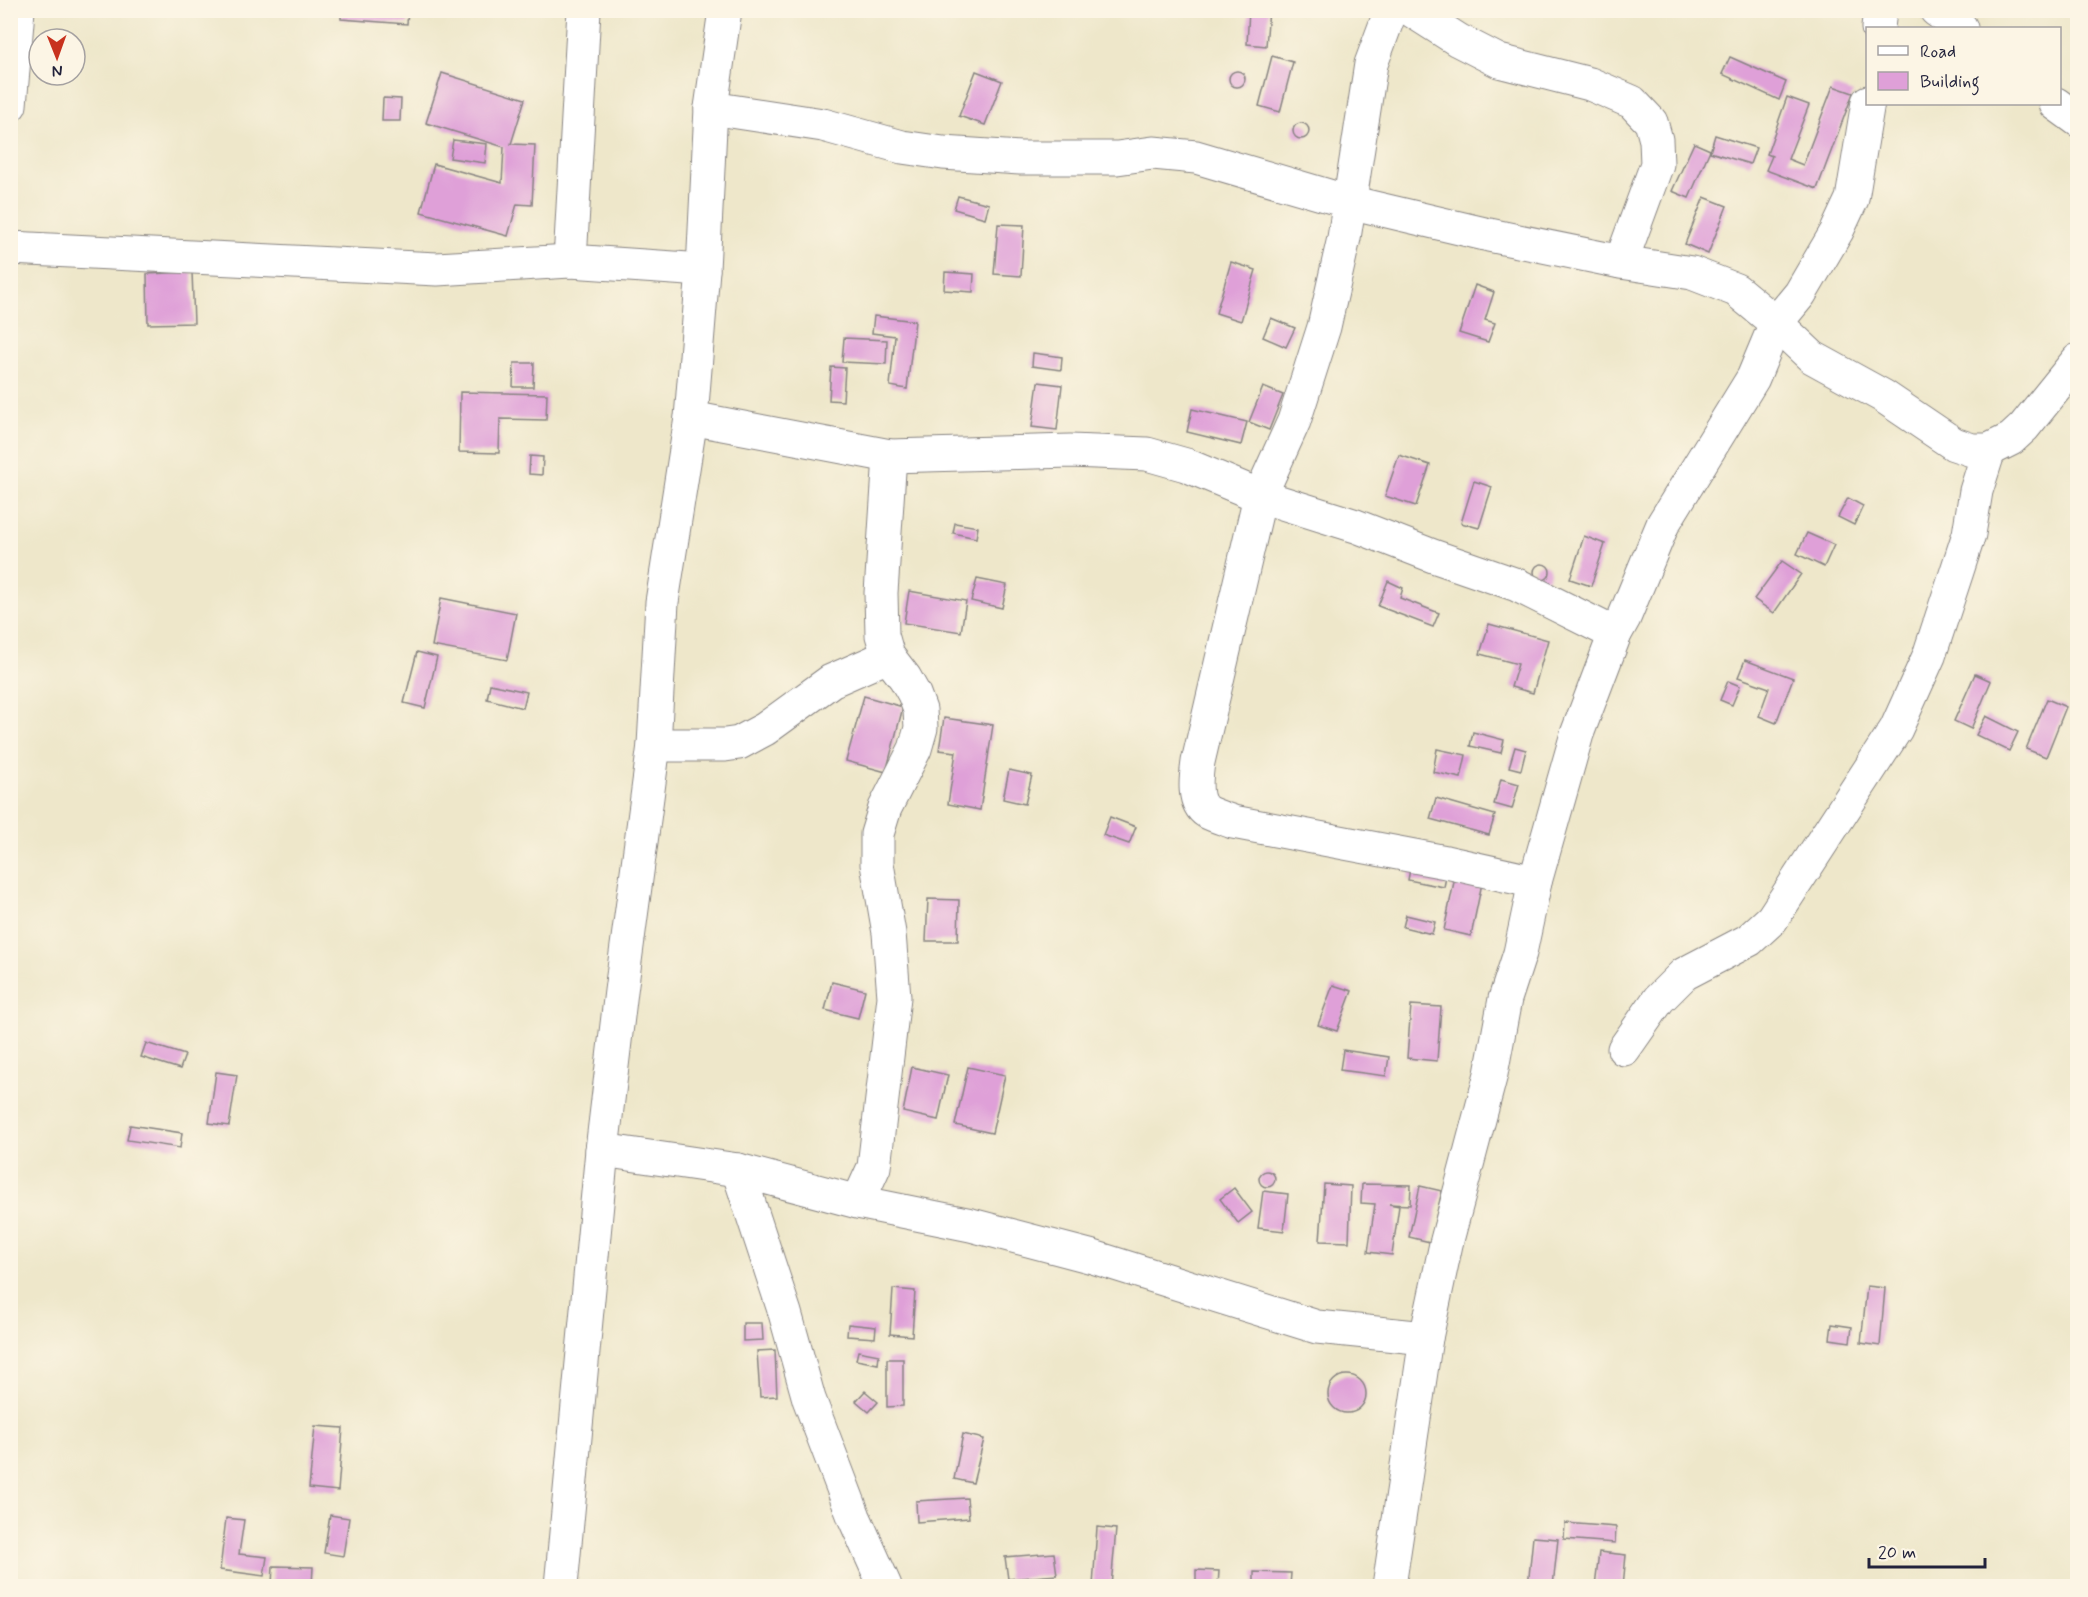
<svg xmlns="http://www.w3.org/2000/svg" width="2088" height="1597" viewBox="0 0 2088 1597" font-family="Mynerve,sans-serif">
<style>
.building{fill:#dfa0d8}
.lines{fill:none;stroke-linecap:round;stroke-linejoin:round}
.minor-casing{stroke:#888482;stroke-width:35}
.highway-casing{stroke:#888482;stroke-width:35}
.minor{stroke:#fff;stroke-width:33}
.highway{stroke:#fff;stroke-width:33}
</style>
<rect width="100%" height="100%" fill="#fcf5e5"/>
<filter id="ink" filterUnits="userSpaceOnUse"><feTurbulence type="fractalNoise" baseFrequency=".0167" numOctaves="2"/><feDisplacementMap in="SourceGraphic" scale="12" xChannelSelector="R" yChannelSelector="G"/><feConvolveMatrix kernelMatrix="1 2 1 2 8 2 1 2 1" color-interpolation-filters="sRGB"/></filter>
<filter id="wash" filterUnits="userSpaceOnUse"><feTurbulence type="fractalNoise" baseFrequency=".008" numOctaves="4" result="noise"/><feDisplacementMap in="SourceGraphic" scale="24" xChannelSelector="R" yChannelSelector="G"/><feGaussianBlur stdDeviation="1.35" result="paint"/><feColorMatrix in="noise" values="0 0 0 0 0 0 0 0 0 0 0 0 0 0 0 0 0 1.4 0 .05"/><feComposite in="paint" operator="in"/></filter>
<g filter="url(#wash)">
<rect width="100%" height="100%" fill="#eee7ca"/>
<g id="blocks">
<g class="building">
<path d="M341 10H408L407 24 341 19Z"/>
<path d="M1249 10H1269L1266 46 1247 44Z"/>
<path d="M1272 56 1293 62 1280 112 1259 106Z"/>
<path d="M1730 57 1786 82 1779 100 1722 74Z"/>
<path d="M976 71 1002 81 985 125 959 116Z"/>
<circle cx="1237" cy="79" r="8"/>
<path d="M442 73 525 99 511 144 535 145 532 205 517 204 508 236 421 212 434 164 502 183 504 147 426 123Z"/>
<path d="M1833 86 1853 93 1817 189 1766 170 1772 156 1767 154 1787 97 1809 105 1788 159 1803 165Z"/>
<path d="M383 98 401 99 400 121H382Z"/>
<circle cx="1301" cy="131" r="8"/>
<path d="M1715 135 1756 148 1750 164 1710 152Z"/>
<path d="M453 140 487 144 485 163 450 158Z"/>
<path d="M1694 143 1710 150 1689 198 1672 191Z"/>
<path d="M958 196 989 204 985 218 954 209Z"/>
<path d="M1704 197 1727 206 1708 254 1685 244Z"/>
<path d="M998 224 1024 225 1021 276 994 274Z"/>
<path d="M1231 262 1256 270 1241 321 1216 313Z"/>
<path d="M192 272 194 323 148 324 147 274Z"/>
<path d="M945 272 974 274 973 292 944 290Z"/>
<path d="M1475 285 1494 292 1485 320 1495 323 1488 342 1459 333Z"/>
<path d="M874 316 915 321 907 389 890 386 895 336 872 333Z"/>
<path d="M1271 318 1295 328 1286 347 1263 337Z"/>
<path d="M844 338 887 340 886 364 842 362Z"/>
<path d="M1033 353 1062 357 1061 370 1032 366Z"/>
<path d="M514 363H534L533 387H513Z"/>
<path d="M831 367 845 368 843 401 829 400Z"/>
<path d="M1038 382 1062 385 1057 430 1032 427Z"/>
<path d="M1263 387 1283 395 1269 430 1249 422Z"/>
<path d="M460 392 547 394 546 420 500 419 499 453 459 452Z"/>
<path d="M1192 409 1247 422 1241 445 1187 432Z"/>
<path d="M1399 455 1430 465 1416 506 1385 496Z"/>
<path d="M530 456 543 457 542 475 529 474Z"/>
<path d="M1474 481 1492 487 1479 528 1461 523Z"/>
<path d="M1848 498 1863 506 1854 525 1838 517Z"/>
<path d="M955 523 978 527 976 538 953 533Z"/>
<path d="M1807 533 1834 545 1824 567 1797 554Z"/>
<path d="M1584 536 1605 544 1591 586 1570 579Z"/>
<path d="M1782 561 1801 574 1774 613 1754 599Z"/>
<circle cx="1542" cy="572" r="8"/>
<path d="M977 579 1007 585 1002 608 971 601Z"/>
<path d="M1388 581 1403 588 1400 598 1439 613 1433 627 1378 606Z"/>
<path d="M909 591 966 601 961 632 904 623Z"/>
<path d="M441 598 516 613 507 660 432 646Z"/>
<path d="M1489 624 1548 640 1533 693 1511 687 1518 664 1480 654Z"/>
<path d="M417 652 437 657 425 708 404 703Z"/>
<path d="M1745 660 1793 678 1776 723 1759 716 1769 688 1738 677Z"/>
<path d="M1975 674 1991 681 1971 729 1954 721Z"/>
<path d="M1728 681 1740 686 1732 705 1720 700Z"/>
<path d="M490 684 527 692 523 708 487 699Z"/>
<path d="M864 696 903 707 886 772 846 761Z"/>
<path d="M2047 699 2066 707 2046 757 2026 749Z"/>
<path d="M1986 716 2018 732 2009 751 1976 735Z"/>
<path d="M944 718 993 725 980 810 948 804 956 752 939 750Z"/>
<path d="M1473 732 1504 740 1501 753 1470 746Z"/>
<path d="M1515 747 1526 750 1521 770 1509 767Z"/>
<path d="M1437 749 1466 755 1461 778 1433 772Z"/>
<path d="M1009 770 1032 775 1025 804 1003 799Z"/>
<path d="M1501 779 1519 784 1512 809 1494 804Z"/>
<path d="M1436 798 1495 815 1489 835 1430 819Z"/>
<path d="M1110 817 1136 827 1129 844 1103 835Z"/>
<path d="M1411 864 1447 872 1444 887 1408 880Z"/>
<path d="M1455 877 1482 883 1471 936 1444 930Z"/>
<path d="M928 899 959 900 958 941H926Z"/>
<path d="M1406 915 1435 922 1432 934 1403 927Z"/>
<path d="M832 982 865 990 858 1018 825 1010Z"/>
<path d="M1333 985 1352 991 1337 1031 1318 1025Z"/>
<path d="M1411 1005 1441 1007 1437 1061 1407 1058Z"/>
<path d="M146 1043 185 1055 180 1069 141 1057Z"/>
<path d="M1343 1050 1389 1057 1386 1076 1340 1070Z"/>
<path d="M912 1067 948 1075 938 1120 903 1112Z"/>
<path d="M968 1067 1005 1075 992 1133 955 1125Z"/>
<path d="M216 1072 237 1075 229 1126 209 1123Z"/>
<path d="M130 1125 182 1133 180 1148 127 1140Z"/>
<circle cx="1267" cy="1179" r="8"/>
<path d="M1324 1184 1351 1186 1349 1242 1320 1241Z"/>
<path d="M1362 1184 1411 1185 1410 1205 1389 1204 1399 1206 1392 1255 1368 1252 1375 1204 1361 1203Z"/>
<path d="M1420 1186 1442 1191 1430 1242 1409 1237Z"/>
<path d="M1234 1188 1252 1212 1238 1223 1220 1199Z"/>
<path d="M1263 1191 1288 1194 1284 1231 1258 1228Z"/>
<path d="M1867 1286 1885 1288 1880 1346 1861 1343Z"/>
<path d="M893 1289 915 1291 912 1336 890 1334Z"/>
<path d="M743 1323H762L763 1340 743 1341Z"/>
<path d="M848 1324 876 1327 875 1338 847 1336Z"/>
<path d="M1832 1324 1852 1327 1850 1342 1830 1339Z"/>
<path d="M775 1350 777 1396 760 1397 757 1351Z"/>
<path d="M858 1351 879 1355 878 1364 856 1360Z"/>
<path d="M887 1359H903V1406L887 1407Z"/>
<circle cx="1347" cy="1394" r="19"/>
<path d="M865 1391 878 1402 869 1412 856 1401Z"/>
<path d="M315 1426 343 1428 338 1491 309 1488Z"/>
<path d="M963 1434 984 1439 973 1483 954 1479Z"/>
<path d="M967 1498 969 1518 917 1522 916 1501Z"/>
<path d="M330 1515 349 1518 343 1556 324 1553Z"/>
<path d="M226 1518 244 1520 239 1554 267 1557 264 1576 220 1570Z"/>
<path d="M1565 1523 1616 1527 1615 1543 1564 1539Z"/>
<path d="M1097 1527 1116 1529 1111 1586H1093Z"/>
<path d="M1533 1537 1558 1539 1553 1586H1528Z"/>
<path d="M1599 1552 1626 1555 1623 1586H1595Z"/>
<path d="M1054 1553 1057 1575 1008 1579 1005 1557Z"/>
<path d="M273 1566 313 1567 312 1586 272 1585Z"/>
<path d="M1196 1570 1219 1571 1218 1586H1196Z"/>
<path d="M1254 1572 1291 1573 1290 1586H1254Z"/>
</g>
</g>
</g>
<g filter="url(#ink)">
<use href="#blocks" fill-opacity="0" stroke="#888482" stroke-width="1.5"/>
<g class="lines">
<g class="minor-casing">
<g id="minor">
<path d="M1391 10 1371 64 1344 238 1324 327 1294 421 1260 496 1198 762C1196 777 1192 802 1207 812 1215 816 1225 819 1233 822L1446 862 1535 882"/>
<path d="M1411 10 1458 40 1499 61 1590 84 1632 102 1651 122 1656 140 1657 164 1621 262"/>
<path d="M1936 10 1961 28"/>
<path d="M1878 28 1880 10"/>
<path d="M2056 104 2078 120"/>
<path d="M10 105 18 10"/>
<path d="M711 108 823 125 902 147 943 153 1020 158H1117L1153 153 1196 157 1349 202 1489 235 1621 262 1692 273 1736 290 1776 323 1812 357 1883 396 1954 444 1972 450H1989L2011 439 2024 427 2078 360"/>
<path d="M10 248 437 269 570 261 703 270"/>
<path d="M570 261 584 10"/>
<path d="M691 418 890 456 1070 451 1147 454 1186 465 1260 496 1356 526 1433 556 1517 585 1615 634"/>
<path d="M654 745H725L739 743 765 729 831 681 888 656"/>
<path d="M1624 1049 1659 999 1684 974 1749 940 1772 919 1896 729 1929 656 1957 571 1969 534 1976 491 1989 450"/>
<path d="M602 1150 738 1170 858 1202 971 1225 1093 1257 1317 1327 1426 1338"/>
<path d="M738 1170 785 1313 809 1399 854 1517 885 1586"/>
<path d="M858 1202 874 1167 894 997 889 933 877 864V834L885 808 915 749 921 728 920 710 914 694 905 678 888 656 882 635 881 593 890 456"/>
<path d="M1389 1586 1426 1338 1446 1244 1491 1074 1505 999 1520 953 1535 882 1577 734 1615 634 1624 618 1663 524 1753 378 1776 323 1800 294 1837 231 1852 199 1868 102"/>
</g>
</g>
<g class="highway-casing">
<path id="highway" d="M561 1586 602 1150 621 991 654 745 662 602 691 418 703 270 711 108 725 10"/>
</g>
<use href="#minor" class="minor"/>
<use href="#highway" class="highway"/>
</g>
</g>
<rect width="2088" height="1597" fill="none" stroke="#fcf5e5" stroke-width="36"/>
<rect x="1866" y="27" width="195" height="78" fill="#fcf5e5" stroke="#a5a1a1" stroke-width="1.5"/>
<rect x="1878" y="46" width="30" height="9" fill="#ffffff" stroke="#a5a1a1" stroke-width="1.5"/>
<text x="1920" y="57" font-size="18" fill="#22223b">Road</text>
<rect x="1878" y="72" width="30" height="18" fill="#dfa0d8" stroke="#a5a1a1" stroke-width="1.5"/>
<text x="1920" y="87" font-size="18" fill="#22223b">Building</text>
<g transform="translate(57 57) rotate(179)"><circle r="28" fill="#fcf5e5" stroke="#a5a1a1" stroke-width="1.5"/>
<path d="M0-4.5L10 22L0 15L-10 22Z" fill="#c8321e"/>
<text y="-9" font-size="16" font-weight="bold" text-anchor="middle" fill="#22223b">N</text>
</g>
<path d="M1869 1558v9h116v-9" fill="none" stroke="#22223b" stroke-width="3"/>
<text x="1878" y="1558" font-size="18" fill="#22223b" stroke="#fcf5e5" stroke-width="4.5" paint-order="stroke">20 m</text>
</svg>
